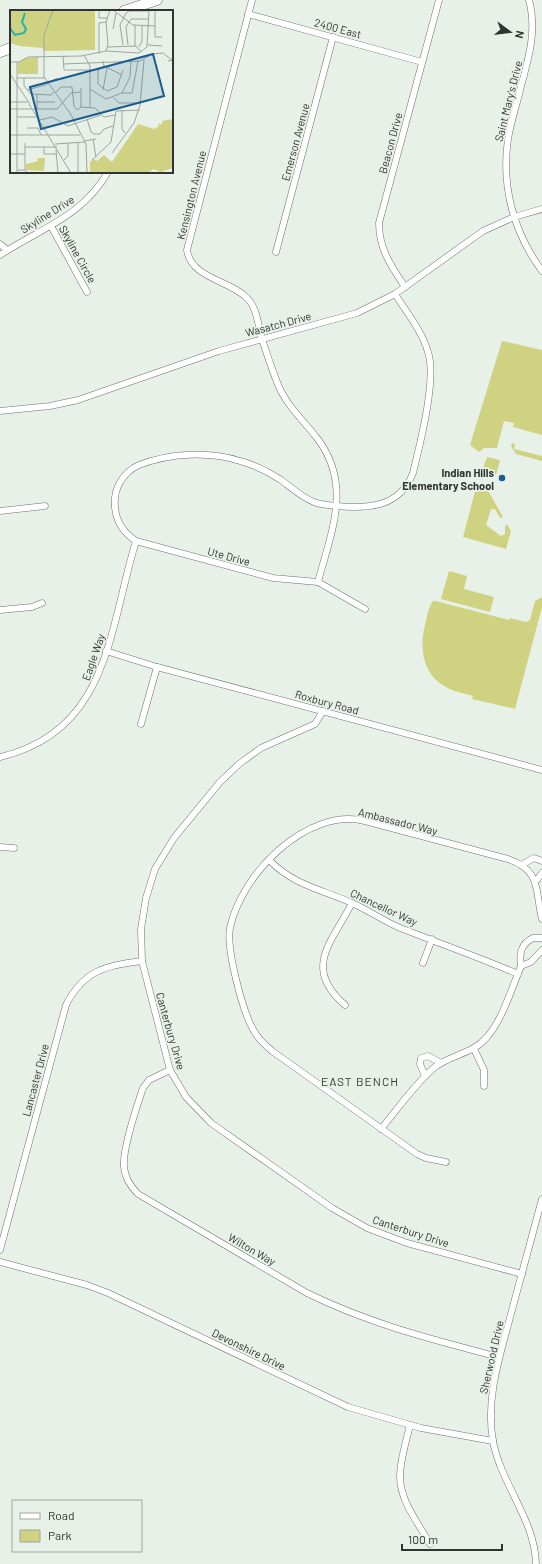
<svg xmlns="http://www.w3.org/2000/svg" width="542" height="1564" viewBox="0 0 542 1564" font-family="Barlow,sans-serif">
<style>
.green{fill:#cfd280}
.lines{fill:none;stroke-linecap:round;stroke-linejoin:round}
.minor-casing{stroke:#6b736c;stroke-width:7}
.primary-casing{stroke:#6b736c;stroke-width:11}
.minor{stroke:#fff;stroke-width:6}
.primary{stroke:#fff;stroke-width:10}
.poi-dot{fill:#1b5b91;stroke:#e7f1e8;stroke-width:1.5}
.labels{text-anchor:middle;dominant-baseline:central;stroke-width:3.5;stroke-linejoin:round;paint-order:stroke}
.street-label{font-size:11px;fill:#313431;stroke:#e7f1e8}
.poi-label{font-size:11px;font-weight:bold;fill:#313431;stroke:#e7f1e8;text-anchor:end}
.neighbourhood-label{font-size:12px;letter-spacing:1px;fill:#353d36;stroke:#e7f1e8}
.inset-river{fill:none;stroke:#24b3ac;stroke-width:2}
.inset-road{fill:none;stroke:#9ea59f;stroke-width:1}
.view{fill:#1b5b91;fill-opacity:0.15;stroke:#1b5b91;stroke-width:2}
.inset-edge{fill:none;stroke:#313431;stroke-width:2}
</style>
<rect width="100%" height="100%" fill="#e7f1e8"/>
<g class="green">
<path d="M502 341 542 350V435L513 427 514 423 504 421 497 448H484L479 452 470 445Z"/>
<path d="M512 443 515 444 514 449 542 456V461L516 454 511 446Z"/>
<path d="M487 457 500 460 496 475 482 471Z"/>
<path d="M477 484 486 487 503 517 500 518 495 509H491L486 525 501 536 505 534V526L507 524 511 531 506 549 463 537Z"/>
<path d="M449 571 467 576 464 589 494 597 490 612 441 599Z"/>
<path d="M542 597V607L515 709 472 699 473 696C464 693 454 692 446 687 423 675 419 648 425 625 427 618 428 607 433 601H436L509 620 510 618 526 622 530 620 535 601Z"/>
</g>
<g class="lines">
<g class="minor-casing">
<g id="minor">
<path d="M252 0 187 250C191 279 231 280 248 299 257 309 258 324 261 336 266 351 271 367 277 382 285 404 303 420 317 438 353 485 331 532 318 582"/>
<path d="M529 0C537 30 529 57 521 86 517 104 511 121 508 139 501 187 514 233 542 271"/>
<path d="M248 14 422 62"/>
<path d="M51 226 87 292"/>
<path d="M0 244 7 250"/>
<path d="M276 252 333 37"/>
<path d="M0 255C41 228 82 217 108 172"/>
<path d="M405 287C391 266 379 249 379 223L439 0"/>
<path d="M0 411 50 406 78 400 219 351 357 313 395 294 483 231 514 217 542 209"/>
<path d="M0 511 45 506"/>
<path d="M365 609 318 582 273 578 136 541C124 533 116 522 115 507 113 489 123 472 139 465 170 453 208 451 240 461 255 465 269 472 281 480 292 488 301 497 314 502 321 505 329 505 337 506 369 509 400 507 413 473 420 444 437 379 428 352 422 331 407 313 395 294"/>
<path d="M0 610 32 607 42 603"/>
<path d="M106 651 157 667 542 770"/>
<path d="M323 711 315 724 261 748 239 764 220 782 174 838 155 869 146 898 141 929 142 961 170 1070 186 1097 211 1123 332 1208 367 1228 407 1243 522 1274"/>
<path d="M141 724 157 667"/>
<path d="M0 757C109 732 109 629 136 541"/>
<path d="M0 847 14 848"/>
<path d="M269 860C295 886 321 889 352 903 368 910 382 920 398 927 438 943 478 957 518 974"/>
<path d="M521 865 534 858 542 861"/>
<path d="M536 881 542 873"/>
<path d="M423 963 432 939"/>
<path d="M521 966 531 962 542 950"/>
<path d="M345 1005C302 968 332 942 352 903"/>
<path d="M474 1049 484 1070V1086"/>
<path d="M170 1070 149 1080 143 1088C137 1106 122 1149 124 1167 125 1178 131 1187 138 1194L307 1293C370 1324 431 1339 499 1357"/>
<path d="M425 1076 420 1064 421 1058 428 1056 441 1063"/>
<path d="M381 1129C396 1111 418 1080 435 1067 452 1054 473 1054 487 1037 503 1019 512 987 521 966 519 953 521 944 533 938H542"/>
<path d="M446 1162 426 1158 417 1154 272 1051C265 1045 258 1039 254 1031 243 1013 226 949 230 928 241 874 307 807 365 821L508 859C542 870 535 892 542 919"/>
<path d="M0 1250 66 1005C83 971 106 965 142 961"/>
<path d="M0 1262 87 1285 108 1293 348 1407 421 1428 493 1441"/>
<path d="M410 1425C406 1442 400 1460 400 1477 400 1501 419 1524 430 1544"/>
<path d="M536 1564C535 1520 501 1484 493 1441 485 1397 501 1353 512 1310 522 1273 532 1236 542 1199"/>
</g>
</g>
<g class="primary-casing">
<g id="primary">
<path d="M124 11 157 0"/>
<path d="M0 52 11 48"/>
</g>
</g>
<use href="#minor" class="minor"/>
<use href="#primary" class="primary"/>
</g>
<circle class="poi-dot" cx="502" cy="478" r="4"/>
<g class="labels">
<g class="street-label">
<text transform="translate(338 28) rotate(15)">2400 East</text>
<text transform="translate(508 101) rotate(-76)">Saint Mary's Drive</text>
<text transform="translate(295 142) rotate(-75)">Emerson Avenue</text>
<text transform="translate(390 143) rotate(-75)">Beacon Drive</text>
<text transform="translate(191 195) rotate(-76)">Kensington Avenue</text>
<text transform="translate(47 214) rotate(-32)">Skyline Drive</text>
<text transform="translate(78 254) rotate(61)">Skyline Circle</text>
<text transform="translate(278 324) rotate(-15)">Wasatch Drive</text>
<text transform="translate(229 556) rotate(15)">Ute Drive</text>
<text transform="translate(93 657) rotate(-71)">Eagle Way</text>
<text transform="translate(327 702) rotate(15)">Roxbury Road</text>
<text transform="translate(398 821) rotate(14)">Ambassador Way</text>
<text transform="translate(384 907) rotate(25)">Chancellor Way</text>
<text transform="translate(171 1031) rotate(74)">Canterbury Drive</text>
<text transform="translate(35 1080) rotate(-75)">Lancaster Drive</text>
<text transform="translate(411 1231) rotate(18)">Canterbury Drive</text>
<text transform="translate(252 1249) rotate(30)">Wilton Way</text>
<text transform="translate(249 1349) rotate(26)">Devonshire Drive</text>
<text transform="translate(491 1357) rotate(-77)">Sherwood Drive</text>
</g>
<g class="poi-label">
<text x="494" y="472">Indian Hills<tspan x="494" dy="13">Elementary School</tspan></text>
</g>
<g class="neighbourhood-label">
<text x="360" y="1081">EAST BENCH</text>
</g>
</g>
<g transform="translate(10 10)">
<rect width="163" height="163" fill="#e7f1e8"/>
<path d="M0 0H85V40L34 41 33 38 10 36 0 33ZM28 47V64H8V53L15 48ZM163 109V158L150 162 144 159 137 163H80V152L84 149 87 151 94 145 102 152 128 114 144 119 149 116 148 113 152 115V111ZM27 148H35L34 161 16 160V154L28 151Z" fill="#cfd280"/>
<path class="inset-river" d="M0 18 5 25 14 23 16 19 12 12 15 3"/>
<path class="inset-road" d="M43 0 34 25V67L60 103 76 134 77 163M89 0V8H97M103 0 123 15 145 16M145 0V27H152M103 19 106 3M113 35 110 15 116 3 119 1H139M118 35 116 17 121 9H139M138 35 152 36M125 36V15M98 37 126 36 131 42M129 37 132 31V16M137 37 139 0M96 41 98 34 96 12 100 0M89 44V13L96 12M74 45 80 56V97M53 46 54 60H80M93 51 94 56 112 65M0 52H9L18 47 71 46 96 41 129 43 137 37M53 54 130 51 142 44 153 43 162 50 158 51M94 56 88 60V74L97 81 107 77 113 60M0 64 20 94M7 68H35M14 68V76L21 84 41 85 45 81M80 79 96 89 112 83 120 67 121 51M17 80 35 75 47 68M93 80 97 58M46 82 51 77H62L64 96 67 100 71 97M112 83H122L128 51M104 88 109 93H131M0 92H18M27 92H45M19 94 61 163M71 97 85 98 94 107 105 105M71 97V78M0 99H22M23 99H47L61 83 70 82M27 99V85M112 100V119L115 123M7 107H27M77 109 81 122 84 124H90L94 119 103 116M30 110 42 107 58 116 91 105M17 118H28L31 125M0 125H70M83 129 86 147M74 131 86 129M45 134 75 132M15 137H47M34 137V144H46M46 140 48 163M102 143 124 113 130 95 134 50M0 144H15M54 150 58 146V133M82 150 101 132 106 101 130 100M7 160H15L18 163M15 160V133M7 163V52M68 163V133"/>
<path class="view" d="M143 44 154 86 31 119 20 77Z"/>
<rect width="163" height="163" class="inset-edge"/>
</g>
<rect x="12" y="1500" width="130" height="52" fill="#e7f1e8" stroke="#9ea59f"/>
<rect x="20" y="1513" width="20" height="6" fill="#ffffff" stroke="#9ea59f"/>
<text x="48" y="1520" font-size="12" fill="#313431">Road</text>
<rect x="20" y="1530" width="20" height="12" fill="#cfd280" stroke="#9ea59f"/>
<text x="48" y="1540" font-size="12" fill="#313431">Park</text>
<g transform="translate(510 32) rotate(105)" stroke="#e7f1e8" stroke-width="3" paint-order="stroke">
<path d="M0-3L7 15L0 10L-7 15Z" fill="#313431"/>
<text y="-6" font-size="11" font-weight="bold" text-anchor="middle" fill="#313431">N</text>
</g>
<path d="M402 1544v6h100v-6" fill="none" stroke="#313431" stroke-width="2"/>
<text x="408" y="1544" font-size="12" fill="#313431" stroke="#e7f1e8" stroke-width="3" paint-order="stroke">100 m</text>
</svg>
